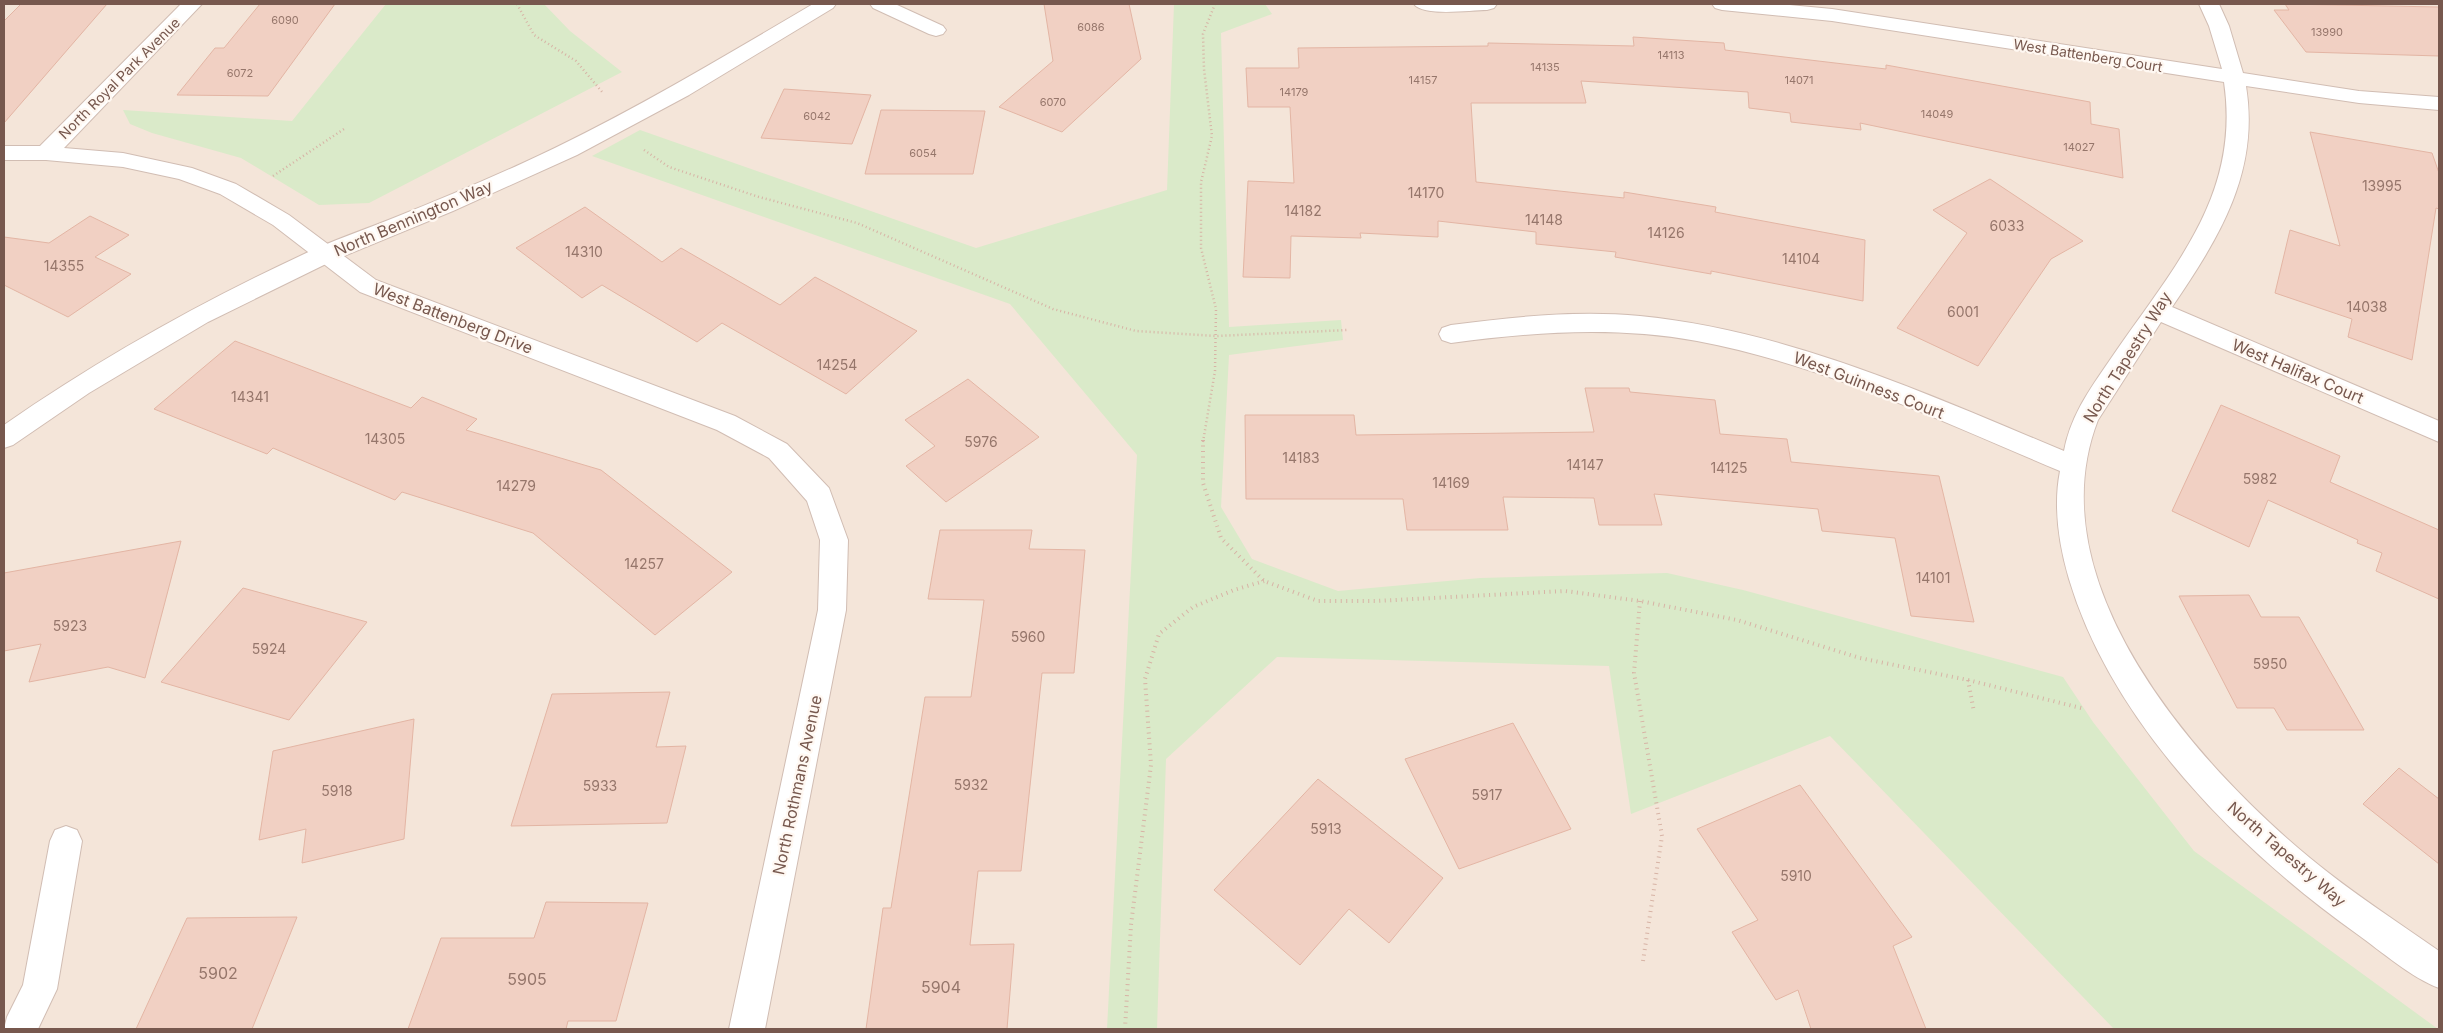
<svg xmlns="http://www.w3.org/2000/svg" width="2443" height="1033" viewBox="0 0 2443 1033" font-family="Inter,sans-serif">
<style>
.residential{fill:#f4e5d9}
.green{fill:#daeac9}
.building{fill:#f1d0c3;stroke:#e3b5a4}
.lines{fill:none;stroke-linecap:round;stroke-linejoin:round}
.minor-casing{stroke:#d1bdb3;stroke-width:2}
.tertiary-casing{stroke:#d1bdb3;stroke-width:2}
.path-far1{stroke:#d7b3a5;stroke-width:2.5;stroke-dasharray:1 3;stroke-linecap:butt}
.path{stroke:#d7b3a5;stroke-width:4;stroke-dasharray:1 4.5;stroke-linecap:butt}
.minor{fill:#fff;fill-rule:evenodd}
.tertiary{fill:#fff;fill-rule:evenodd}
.labels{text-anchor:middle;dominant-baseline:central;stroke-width:4.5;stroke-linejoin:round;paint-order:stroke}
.far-number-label{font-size:11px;fill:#96766b}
.far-street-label{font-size:14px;fill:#77584e;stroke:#fff8f2}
.number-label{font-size:14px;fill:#96766b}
.street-label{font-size:16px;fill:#77584e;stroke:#fff8f2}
.near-number-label{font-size:16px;fill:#96766b}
</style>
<rect width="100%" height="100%" fill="#fcf4eb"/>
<rect class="residential" x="4" y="4" width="2435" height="1025"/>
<g class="green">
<path d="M386 4H544L570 31 622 72 369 203 319 205 241 158 152 133 130 124 123 110 292 121Z"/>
<path d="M1174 4H1265L1272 14 1221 33 1229 327 1341 320 1343 340 1229 355 1221 507 1252 559 1338 591 1480 578 1667 573 1743 590 2063 677 2093 722 2194 851 2438 1029H2114L1830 736 1631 814 1609 666 1277 657 1166 759 1157 1029H1107L1137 455 1010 304 592 156 640 130 976 248 1167 190Z"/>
</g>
<g class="building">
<path d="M21 4H107L4 123V21Z"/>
<path d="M260 4H335L268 96 177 95 215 48H224Z"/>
<path d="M1044 4H1129L1141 59 1062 132 999 107 1053 61Z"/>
<path d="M2285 4 2439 7V56L2306 52 2274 10H2289Z"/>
<path d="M1633 37 1724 43 1725 50 1886 69V65L2090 102 2091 124 2119 129 2123 178 1860 123 1861 130 1791 122 1790 113 1749 108 1748 92 1581 81 1586 103H1471L1476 182 1624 198V192L1716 207 1715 212 1865 240 1863 301 1711 271V274L1615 257 1616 252 1536 244V232L1438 221V237L1360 233 1361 238 1291 236 1290 278 1243 277 1248 181 1294 183 1290 107H1248L1246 68H1299L1298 48 1488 46V43L1634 46Z"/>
<path d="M784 89 871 95 852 144 761 138Z"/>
<path d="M881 110 985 111 973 174H865Z"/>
<path d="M2310 132 2432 153 2439 173V209L2436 208 2412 360 2348 337 2352 319 2275 293 2290 230 2340 246Z"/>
<path d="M1990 179 2083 241 2051 259 1978 366 1897 328 1967 233 1933 210Z"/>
<path d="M585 207 662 262 681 248 780 305 815 277 917 331 846 394 722 323 697 342 602 285 582 298 516 248Z"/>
<path d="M90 216 129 235 95 257 131 274 68 317 4 285V237L49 243Z"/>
<path d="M235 341 411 408 422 397 477 419 466 430 601 470 732 572 655 635 533 533 402 492 395 500 273 448 267 454 154 409Z"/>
<path d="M968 379 1039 437 946 502 906 466 935 446 905 420Z"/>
<path d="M1585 388H1629L1630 392 1715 400 1720 434 1787 439 1791 462 1939 476 1974 622 1911 616 1895 538 1822 531 1818 509 1654 494 1662 525H1599L1594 498 1503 497 1508 530H1407L1403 499H1246L1245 415H1354L1356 435 1594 432Z"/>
<path d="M2221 405 2340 456 2330 482 2439 530V599L2376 571 2382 553 2357 543 2358 540 2268 500 2249 547 2172 511Z"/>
<path d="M940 530H1032L1029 549 1085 550 1074 673H1042L1021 871H978L970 945 1014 944 1007 1029H866L883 908H891L925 697H971L984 600 928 599Z"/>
<path d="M181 541 145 678 108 667 29 682 41 644 4 651V573Z"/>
<path d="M243 588 367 622 289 720 161 682Z"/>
<path d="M2249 595 2261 617H2299L2364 730H2287L2274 708H2237L2179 596Z"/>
<path d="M670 692 656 747 686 746 667 823 511 826 552 694Z"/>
<path d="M414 719 404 839 302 863 306 829 259 840 273 751Z"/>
<path d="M1513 723 1571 829 1459 869 1405 759Z"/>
<path d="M2399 768 2439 799V864L2363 804Z"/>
<path d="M1318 779 1443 878 1389 943 1349 909 1300 965 1214 890Z"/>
<path d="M1800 785 1912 937 1893 946 1926 1029H1811L1798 990 1776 1000 1732 932 1758 920 1697 829Z"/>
<path d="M546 902 648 903 616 1021H568L566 1029H408L441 938H534Z"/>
<path d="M297 917 252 1029H136L187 918Z"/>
</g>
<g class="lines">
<g class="minor-casing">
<g id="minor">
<path d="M181 4H202L64 148 123 153 192 168 236 184 289 215 376 280 735 416 787 444 829 488 848 540 846 610 765 1029H729L818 610 820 540 807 501 769 458 717 430 360 292 273 225 220 194 179 179 123 167 46 160H4V146H40Z"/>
<path d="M870 4H895L943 26 946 30 943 34 936 36 929 34 873 8Z"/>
<path d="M1414 4H1497L1494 8 1487 10C1471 10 1423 17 1414 4Z"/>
<path d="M1712 4H1779L1832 9 2222 69 2209 26 2199 4H2219L2229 26 2243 73 2359 91 2439 97V110L2359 103 2246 86C2260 172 2219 238 2172 307L2439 421V442L2161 322 2098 420C2035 582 2195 763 2310 858 2351 892 2396 921 2439 951V988C2412 978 2382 952 2357 934 2238 849 2112 723 2069 579 2059 545 2053 507 2060 471 1941 421 1824 365 1697 341 1615 326 1532 332 1451 343L1442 340 1439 334 1442 328 1451 325C1513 317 1577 310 1640 316 1790 331 1927 394 2064 451 2071 413 2093 385 2114 354 2173 268 2241 195 2224 82L1832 21 1722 10 1715 8Z"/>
<path d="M66 826 77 830 82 841 57 989 38 1029H4L7 1017 23 985 50 841 55 830Z"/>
</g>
</g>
<g class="tertiary-casing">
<path id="tertiary" d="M813 4H836L833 8 689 95 577 155 453 211 332 261 208 322 89 393 13 445 4 448V425C102 357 206 299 315 249 342 237 369 228 396 217 439 200 481 182 523 163 623 117 718 60 813 4Z"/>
</g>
<g class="path-far1">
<path d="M517 4 534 35 576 61 603 93"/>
<path d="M644 150 669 167 759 197 857 223 1053 309 1136 331 1216 336 1348 330"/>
<path d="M273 176 344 129"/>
<path d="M1203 442 1215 371 1216 309 1201 248V182L1212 136 1204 69 1203 34 1215 4"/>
</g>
<g class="path">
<path d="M1203 440V483L1221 538 1264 581 1318 601H1376L1565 591 1640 601 1737 620 1860 658 1968 680 2085 709"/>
<path d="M1640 601 1634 673 1662 836 1643 961"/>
<path d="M1968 680 1974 712"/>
<path d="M1125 1029 1131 925 1151 765 1145 679 1159 634 1193 607 1234 590 1264 581"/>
</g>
<use href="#minor" class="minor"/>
<use href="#tertiary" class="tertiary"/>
</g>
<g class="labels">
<g class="far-number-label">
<text x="285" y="20">6090</text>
<text x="1091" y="27">6086</text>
<text x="2327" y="32">13990</text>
<text x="1671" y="55">14113</text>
<text x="1545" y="67">14135</text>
<text x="240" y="73">6072</text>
<text x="1423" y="80">14157</text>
<text x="1799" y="80">14071</text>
<text x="1294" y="92">14179</text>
<text x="1053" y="102">6070</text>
<text x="1937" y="114">14049</text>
<text x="817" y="116">6042</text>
<text x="2079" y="147">14027</text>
<text x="923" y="153">6054</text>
</g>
<g class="far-street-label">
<text transform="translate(2088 55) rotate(9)">West Battenberg Court</text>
<text transform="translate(119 78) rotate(-45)">North Royal Park Avenue</text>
</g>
<g class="number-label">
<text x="2382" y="185">13995</text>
<text x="1426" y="192">14170</text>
<text x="1303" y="210">14182</text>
<text x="1544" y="219">14148</text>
<text x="2007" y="225">6033</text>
<text x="1666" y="232">14126</text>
<text x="584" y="251">14310</text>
<text x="1801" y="258">14104</text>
<text x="64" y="265">14355</text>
<text x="2367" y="306">14038</text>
<text x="1963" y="311">6001</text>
<text x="837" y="364">14254</text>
<text x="250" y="396">14341</text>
<text x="385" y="438">14305</text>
<text x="981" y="441">5976</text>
<text x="1301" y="457">14183</text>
<text x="1585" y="464">14147</text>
<text x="1729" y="467">14125</text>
<text x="2260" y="478">5982</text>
<text x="1451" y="482">14169</text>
<text x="516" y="485">14279</text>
<text x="644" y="563">14257</text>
<text x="1933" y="577">14101</text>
<text x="70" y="625">5923</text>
<text x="1028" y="636">5960</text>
<text x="269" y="648">5924</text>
<text x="2270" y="663">5950</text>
<text x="971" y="784">5932</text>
<text x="600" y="785">5933</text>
<text x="337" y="790">5918</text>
<text x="1487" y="794">5917</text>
<text x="1326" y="828">5913</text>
<text x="1796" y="875">5910</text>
</g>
<g class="street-label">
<text transform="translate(413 218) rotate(-23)">North Bennington Way</text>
<text transform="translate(453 318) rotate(21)">West Battenberg Drive</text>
<text transform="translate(2127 357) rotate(-58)">North Tapestry Way</text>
<text transform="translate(2298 371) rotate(23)">West Halifax Court</text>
<text transform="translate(1869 385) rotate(21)">West Guinness Court</text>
<text transform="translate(797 785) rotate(-78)">North Rothmans Avenue</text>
<text transform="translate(2287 854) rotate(41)">North Tapestry Way</text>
</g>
<g class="near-number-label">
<text x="218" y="973">5902</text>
<text x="527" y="979">5905</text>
<text x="941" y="987">5904</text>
</g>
</g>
<rect width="2443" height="1033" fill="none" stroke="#77584e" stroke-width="10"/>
</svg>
